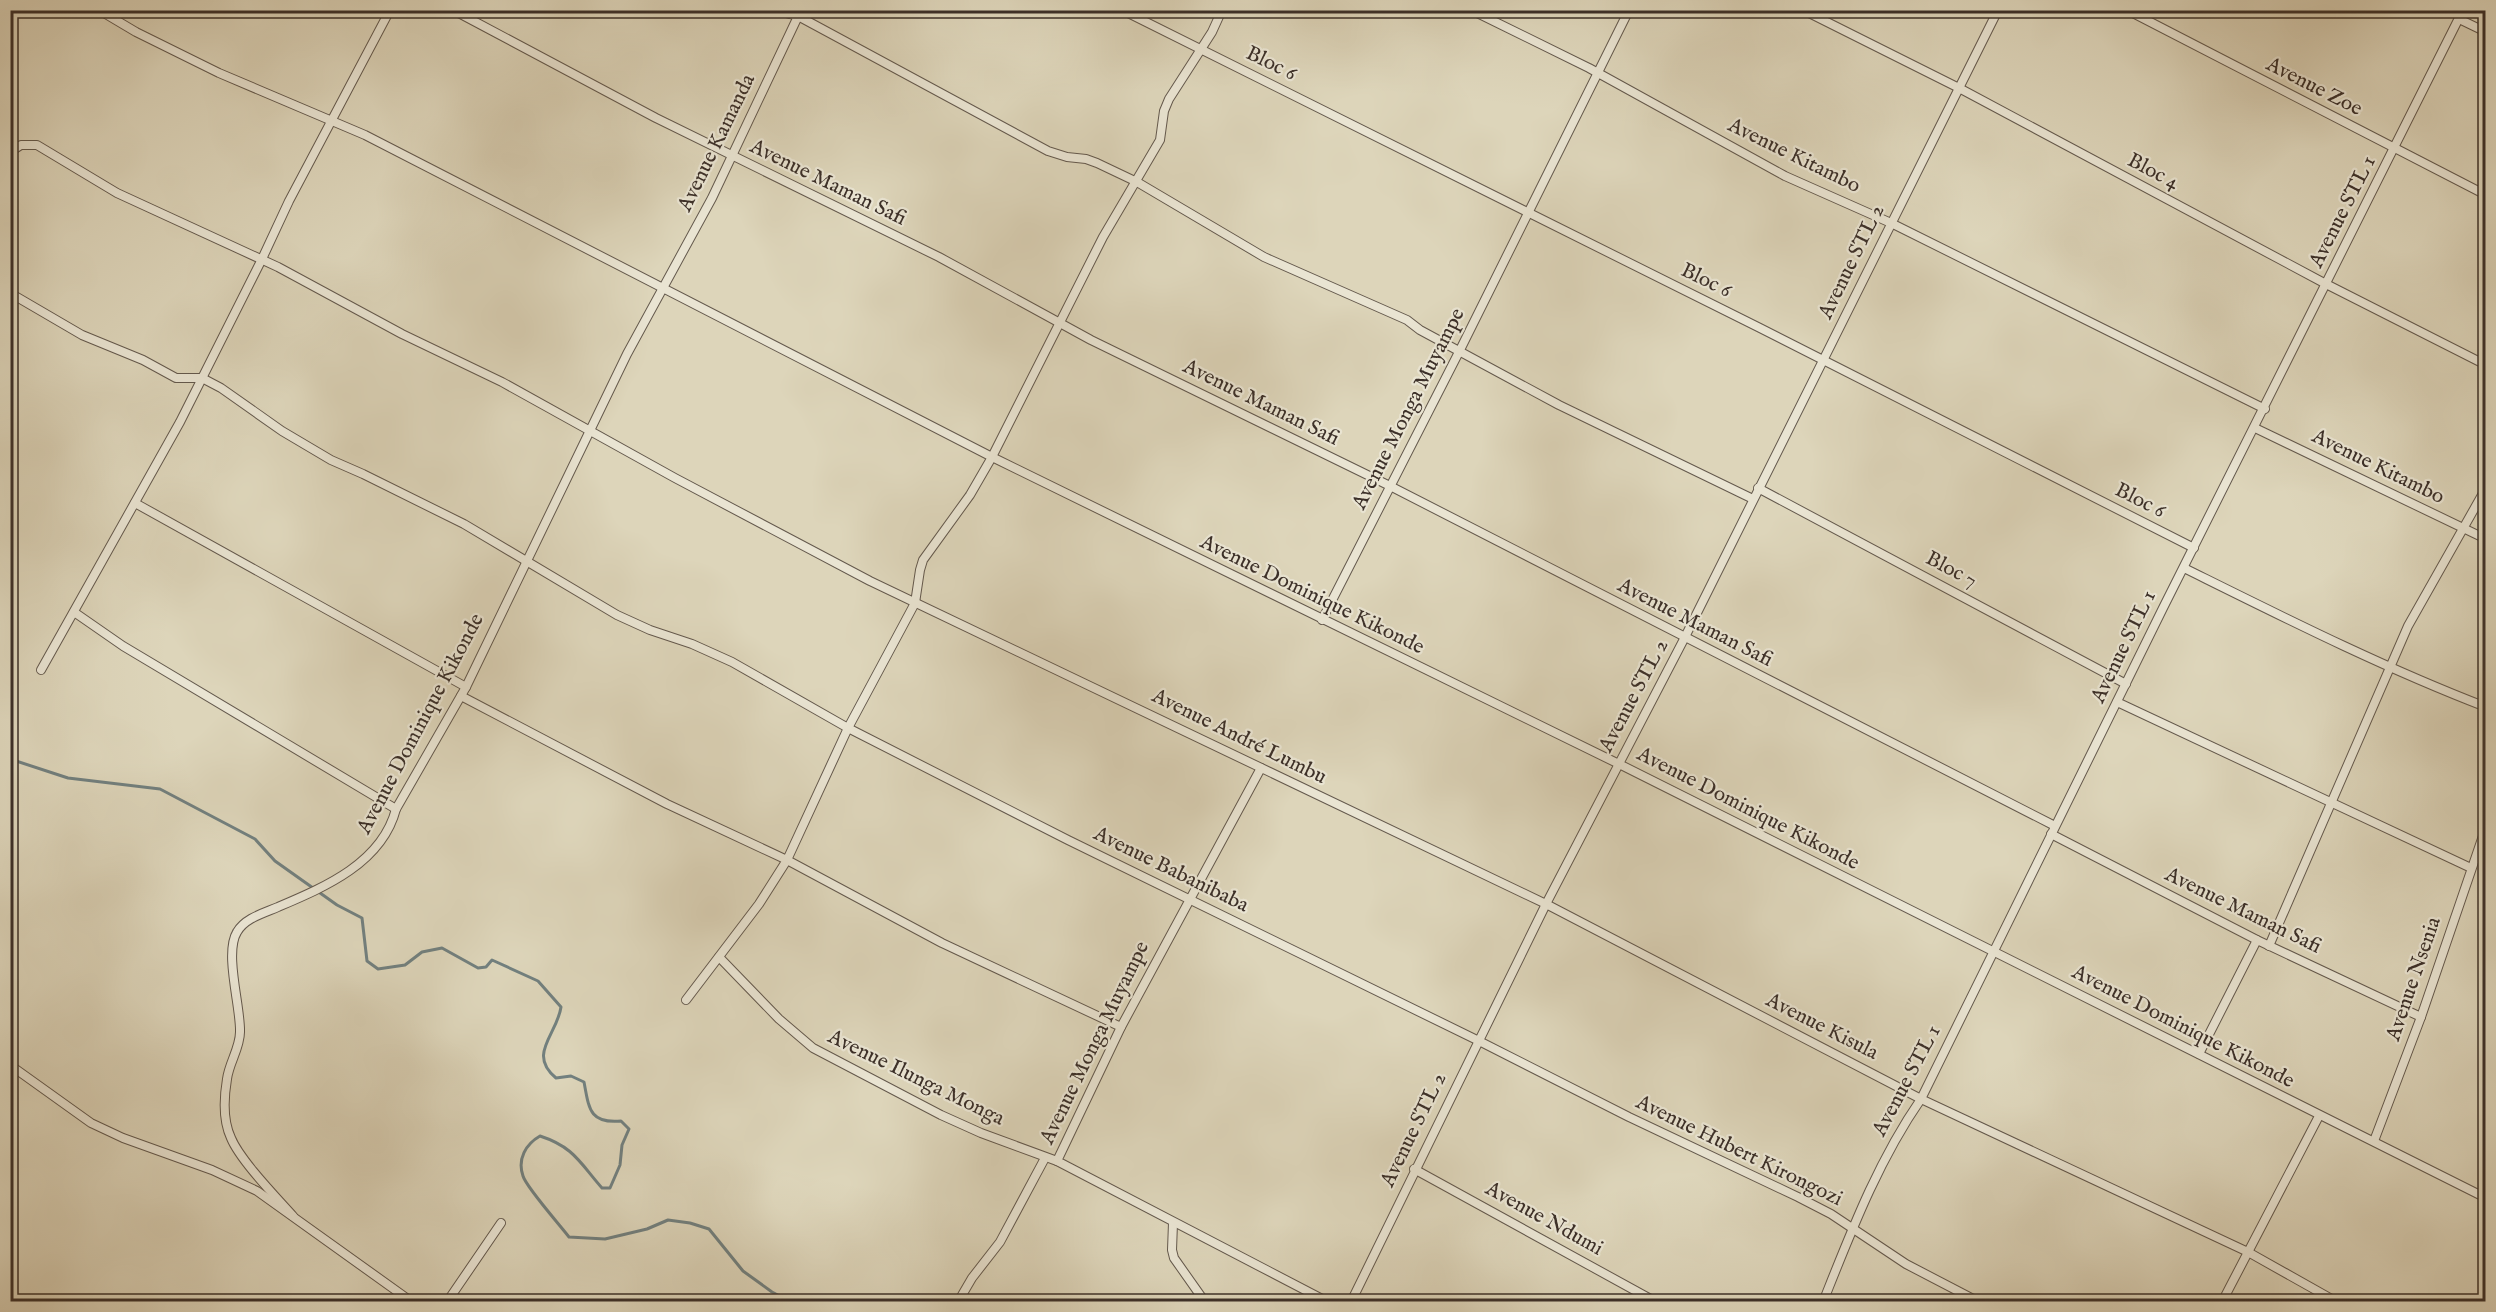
<svg xmlns="http://www.w3.org/2000/svg" width="2496" height="1312" viewBox="0 0 2496 1312" font-family="'IM FELL English',serif">
<style>
.lines{fill:none;stroke-linecap:round;stroke-linejoin:round}
.stream{stroke:#72807f;stroke-width:3}
.minor-casing{stroke:#64594d;stroke-width:10}
.minor{stroke:#e9e4d2;stroke-width:8}
.labels{text-anchor:middle;dominant-baseline:central;stroke-width:4.5;stroke-linejoin:round;paint-order:stroke}
.street-label{font-size:21px;fill:#3c3029;stroke:#e9e4d2}
</style>
<rect width="100%" height="100%" fill="#ddd5ba"/>
<filter id="stains"><feTurbulence type="fractalNoise" baseFrequency=".00333" numOctaves="4"/><feColorMatrix values="0 0 0 0 .2 0 0 0 0 .09 0 0 0 0 .02 0 0 0 .5 -.17"/></filter>
<radialGradient id="worn" r=".72"><stop offset=".6" stop-color="#630" stop-opacity="0"/><stop offset="1" stop-color="#630" stop-opacity=".3"/></radialGradient>
<g class="lines">
<path class="stream" d="M10 759 68 778 160 789 255 839 275 861 337 905 362 918 367 961 378 969 405 965 422 952 442 948 478 968 486 967 492 960 538 981 561 1007C557 1035 527 1054 556 1078L571 1076 584 1082C589 1108 589 1124 621 1121L629 1129 622 1145 620 1165 610 1188H602C580 1163 574 1147 540 1136 526 1144 517 1159 523 1176 526 1187 560 1225 569 1237L605 1239 647 1229 668 1220 690 1223 709 1229 743 1271 772 1292 791 1302"/>
<g class="minor-casing">
<g id="minor">
<path d="M99 10 136 32 219 73 365 135 992 457 1619 764 2486 1198"/>
<path d="M453 10 656 118 939 257 1091 340 1390 486 2055 826"/>
<path d="M773 10 798 16 1048 151 1067 157 1086 159 1097 163 1137 182 1264 257 1407 320 1420 330 1559 405 1753 499"/>
<path d="M1122 10 1760 328 2194 548"/>
<path d="M1471 10 1589 68 1785 176 1891 223 2265 409"/>
<path d="M1803 10 1959 88 2326 284 2486 365"/>
<path d="M2127 10 2486 195"/>
<path d="M2459 19 2486 32"/>
<path d="M10 152 21 145H37L117 193 278 267 402 334 502 382 675 478 870 581 1546 904 1921 1099 2248 1252 2337 1302"/>
<path d="M10 293 82 335 143 360 176 378H202L221 388 282 431 331 460 363 474 464 524 617 615 650 630 692 644 732 662 848 728 1068 840 1479 1041 1629 1117 1798 1197 1831 1214 1906 1264 1979 1302"/>
<path d="M2255 428 2486 539"/>
<path d="M1758 488 2126 684"/>
<path d="M135 503 466 687"/>
<path d="M2184 568C2283 617 2382 667 2486 707"/>
<path d="M74 612 123 646 396 809"/>
<path d="M1322 620 1460 350 1629 10"/>
<path d="M41 670 180 422 262 259 289 201 390 10"/>
<path d="M461 696 667 804 787 860 942 943 1121 1027"/>
<path d="M2117 702 2471 868"/>
<path d="M1261 768 1121 1027 1057 1161 1328 1302"/>
<path d="M2051 834 2257 940 2421 1017"/>
<path d="M2269 946 2408 626 2486 488"/>
<path d="M719 957 779 1019 813 1048 941 1115 981 1133 1057 1161"/>
<path d="M686 1000 759 904 787 860 848 728 915 603 920 570 923 560 970 495 992 457 1103 237 1160 140 1164 111 1169 99 1212 32 1222 10"/>
<path d="M2199 1054 2257 940"/>
<path d="M10 1065 91 1123 123 1138 212 1170 257 1191 412 1302"/>
<path d="M2374 1141 2421 1017 2486 827"/>
<path d="M1414 1169 1656 1302"/>
<path d="M293 1216C276 1197 240 1160 231 1138 223 1121 224 1097 227 1079 229 1063 240 1048 240 1032 241 1008 224 953 237 932 245 918 264 913 278 907 325 887 382 863 396 809L466 687 627 354 712 198 801 10"/>
<path d="M1173 1223 1172 1250 1174 1258 1205 1302"/>
<path d="M447 1302 501 1223"/>
<path d="M958 1302 972 1278 1000 1242 1045 1158"/>
<path d="M1351 1302 1546 904 1684 639 1998 10"/>
<path d="M1823 1302C1851 1232 1878 1161 1921 1099L2163 608 2463 10"/>
<path d="M2222 1302 2319 1116"/>
</g>
</g>
<use href="#minor" class="minor"/>
</g>
<g class="labels">
<g class="street-label">
<text transform="translate(1271 64) rotate(26)">Bloc 6</text>
<text transform="translate(2314 87) rotate(27)">Avenue Zoe</text>
<text transform="translate(717 143) rotate(-64)">Avenue Kamanda</text>
<text transform="translate(1794 156) rotate(26)">Avenue Kitambo</text>
<text transform="translate(2153 172) rotate(28)">Bloc 4</text>
<text transform="translate(828 183) rotate(26)">Avenue Maman Safi</text>
<text transform="translate(2343 212) rotate(-63)">Avenue STL 1</text>
<text transform="translate(1852 262) rotate(-64)">Avenue STL 2</text>
<text transform="translate(1706 281) rotate(26)">Bloc 6</text>
<text transform="translate(1261 403) rotate(26)">Avenue Maman Safi</text>
<text transform="translate(1409 409) rotate(-63)">Avenue Monga Muyampe</text>
<text transform="translate(2378 467) rotate(26)">Avenue Kitambo</text>
<text transform="translate(2140 501) rotate(27)">Bloc 6</text>
<text transform="translate(1951 570) rotate(28)">Bloc 7</text>
<text transform="translate(1312 595) rotate(26)">Avenue Dominique Kikonde</text>
<text transform="translate(1695 623) rotate(27)">Avenue Maman Safi</text>
<text transform="translate(2124 647) rotate(-64)">Avenue STL 1</text>
<text transform="translate(1634 696) rotate(-62)">Avenue STL 2</text>
<text transform="translate(421 724) rotate(-62)">Avenue Dominique Kikonde</text>
<text transform="translate(1239 737) rotate(26)">Avenue André Lumbu</text>
<text transform="translate(1748 809) rotate(27)">Avenue Dominique Kikonde</text>
<text transform="translate(1171 870) rotate(26)">Avenue Babanibaba</text>
<text transform="translate(2243 911) rotate(26)">Avenue Maman Safi</text>
<text transform="translate(2414 979) rotate(-71)">Avenue Nsenia</text>
<text transform="translate(1822 1027) rotate(27)">Avenue Kisula</text>
<text transform="translate(2183 1027) rotate(27)">Avenue Dominique Kikonde</text>
<text transform="translate(1095 1043) rotate(-64)">Avenue Monga Muyampe</text>
<text transform="translate(916 1078) rotate(26)">Avenue Ilunga Monga</text>
<text transform="translate(1907 1081) rotate(-62)">Avenue STL 1</text>
<text transform="translate(1414 1130) rotate(-64)">Avenue STL 2</text>
<text transform="translate(1739 1151) rotate(26)">Avenue Hubert Kirongozi</text>
<text transform="translate(1544 1219) rotate(29)">Avenue Ndumi</text>
</g>
</g>
<rect width="2496" height="1312" fill="none" stroke="#ddd5ba" stroke-width="36"/>
<rect x="12" y="12" width="2472" height="1288" fill="none" stroke="#3c3029" stroke-width="3"/>
<rect x="18" y="18" width="2460" height="1276" fill="none" stroke="#3c3029" stroke-width="1.5"/>
<rect width="100%" height="100%" filter="url(#stains)"/>
<rect width="100%" height="100%" fill="url(#worn)"/>
</svg>
